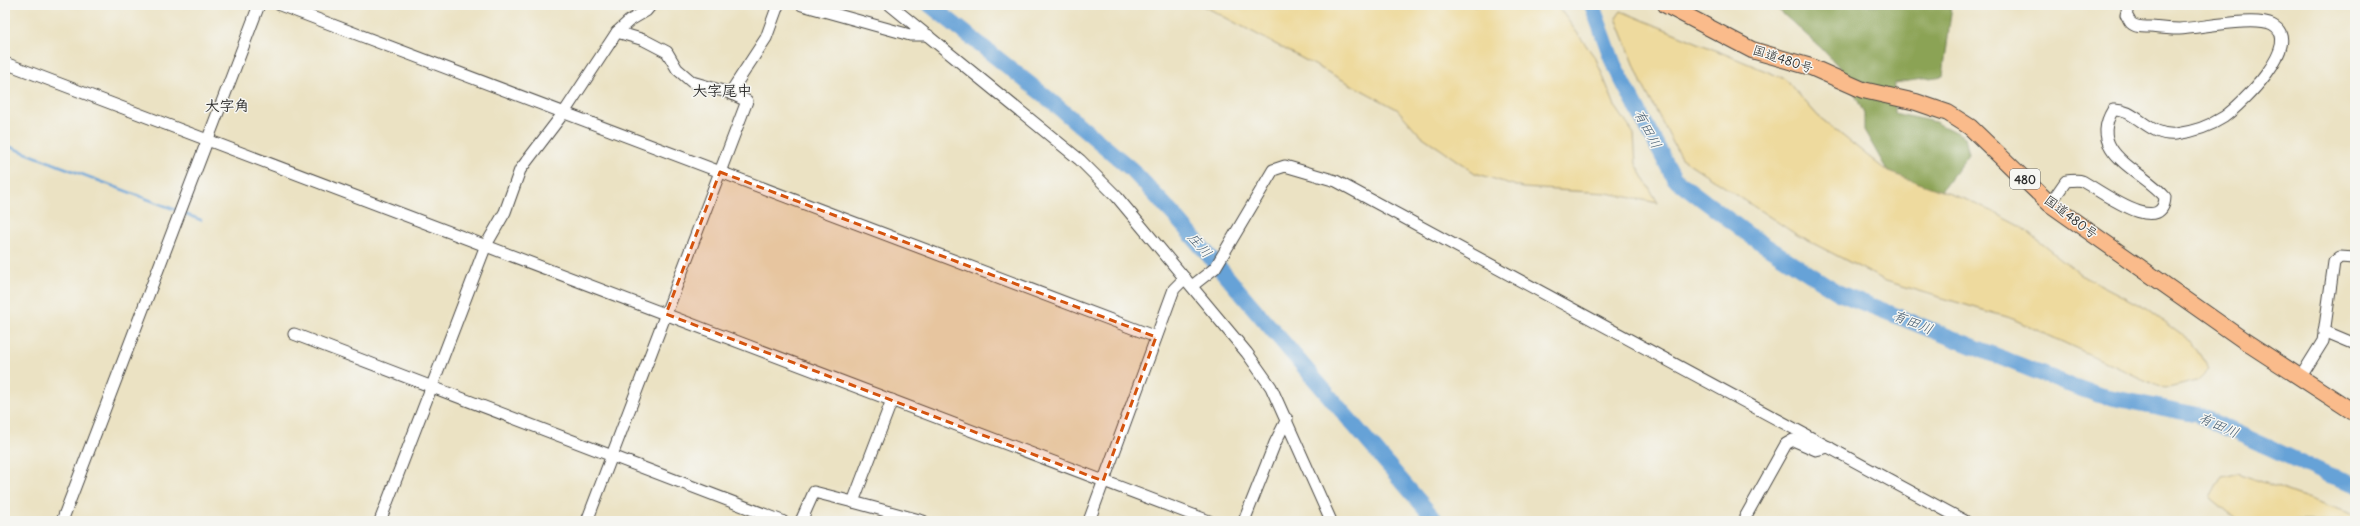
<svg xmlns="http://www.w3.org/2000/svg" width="2360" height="526" viewBox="0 0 2360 526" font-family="Delius,'Klee One',sans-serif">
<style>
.forest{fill:#8ba354;stroke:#5b6740}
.sand{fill:#eeda9e;stroke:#8c8264}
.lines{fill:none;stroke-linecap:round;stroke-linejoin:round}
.stream{stroke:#66a2d7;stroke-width:2.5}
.river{stroke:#66a2d7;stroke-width:16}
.minor-casing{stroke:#484642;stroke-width:13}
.highway-casing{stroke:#484642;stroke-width:18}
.minor{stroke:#fff;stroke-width:11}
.highway{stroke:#fabb8b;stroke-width:16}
.marked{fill:#d5540f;fill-opacity:0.2;stroke:#d5540f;stroke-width:3;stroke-dasharray:8 5;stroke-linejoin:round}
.labels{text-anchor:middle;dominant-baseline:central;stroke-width:3;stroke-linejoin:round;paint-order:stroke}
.shield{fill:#f6f6f2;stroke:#686867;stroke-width:1}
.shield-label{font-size:12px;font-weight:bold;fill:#2b2b2b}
.street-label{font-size:13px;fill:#2b2b2b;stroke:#f6f6f2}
.water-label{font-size:14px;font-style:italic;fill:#435b70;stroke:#f6f6f2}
.quarter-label{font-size:15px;font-weight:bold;fill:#2b2b2b;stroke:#f6f6f2}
</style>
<rect width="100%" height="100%" fill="#f6f6f2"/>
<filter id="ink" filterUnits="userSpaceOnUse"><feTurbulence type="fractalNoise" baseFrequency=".025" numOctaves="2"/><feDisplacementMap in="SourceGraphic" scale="8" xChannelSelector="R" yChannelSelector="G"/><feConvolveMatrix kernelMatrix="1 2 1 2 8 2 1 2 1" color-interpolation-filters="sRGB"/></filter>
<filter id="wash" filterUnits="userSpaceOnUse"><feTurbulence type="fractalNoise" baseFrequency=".012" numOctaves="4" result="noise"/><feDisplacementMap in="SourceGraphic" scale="16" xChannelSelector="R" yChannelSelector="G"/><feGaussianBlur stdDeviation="0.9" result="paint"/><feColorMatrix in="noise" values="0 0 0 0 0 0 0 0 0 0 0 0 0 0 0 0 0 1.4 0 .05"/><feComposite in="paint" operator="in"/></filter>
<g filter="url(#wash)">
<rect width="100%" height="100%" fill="#ebe2c3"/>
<path class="forest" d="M1773 5H1952L1943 76 1895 83 1894 113 1935 122 1965 137 1969 154 1941 191 1888 172 1864 130V114L1845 73 1820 47Z"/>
<g class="sand">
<path d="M1202 5H1557L1596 59 1615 106 1634 134 1636 164 1658 203 1607 193 1523 188 1475 173 1420 135 1397 109Z"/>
<path d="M1621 11 1785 79 1818 116 1888 172 1978 204 2020 226 2080 274 2147 309 2192 343 2209 369 2197 381 2164 389 2013 319 1886 281 1797 235 1681 158 1642 84 1616 18Z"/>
<path d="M2237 473 2355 515V521H2238L2210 498 2222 476Z"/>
</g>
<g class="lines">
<g class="stream">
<path d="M5 145 176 210"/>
<path d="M183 213 201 220"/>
</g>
<g class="river">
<path d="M930 5 1045 96 1131 169 1175 216 1436 521"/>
<path d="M1592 5 1614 65 1674 178 1749 235 1839 293 2067 384 2099 395 2198 415 2329 475 2355 484"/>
</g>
</g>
</g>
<g filter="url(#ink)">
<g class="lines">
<g class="minor-casing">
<g id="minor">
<path d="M280 5 1156 337"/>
<path d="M802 5 910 35H928"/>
<path d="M890 5 1080 160 1117 197 1247 353 1271 387 1331 521"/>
<path d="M617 32 644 40 667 52 677 69 692 82 730 93 766 38 778 5"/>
<path d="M5 63 1209 521"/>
<path d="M2050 204 2066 181C2071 181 2077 179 2082 181 2098 189 2163 239 2165 197 2144 171 2086 153 2113 110 2136 108 2148 137 2176 134 2192 132 2210 126 2224 117 2241 105 2306 42 2272 25 2254 16 2201 28 2179 29 2170 29 2160 28 2151 27 2145 27 2136 28 2131 23 2129 21 2128 17 2126 15L2129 5"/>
<path d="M1192 286 1215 268 1273 170 1285 166 1336 181 1965 521"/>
<path d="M2324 331 2355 344"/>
<path d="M294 334 782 521"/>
<path d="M2300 378 2323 341 2334 262 2340 257 2355 258"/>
<path d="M892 400 853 502 923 521"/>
<path d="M62 521 259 5"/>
<path d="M380 521 486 245 505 212 520 170 565 111 617 32 629 21 646 11 651 5"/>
<path d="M587 521 747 101 730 93"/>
<path d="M801 521 814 492 853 502"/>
<path d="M1089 521 1174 289 1185 278"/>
<path d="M1244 521 1275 443 1287 419"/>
<path d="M1743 521 1786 444 1793 440 1816 450 1829 447"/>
</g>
</g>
<g class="highway-casing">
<path id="highway" d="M1666 5 1752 50 1811 67 1863 90 1916 102 1948 113 1970 127 2050 204 2246 342 2355 413"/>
</g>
<use href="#minor" class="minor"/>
<use href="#highway" class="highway"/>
</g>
</g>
<path class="marked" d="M720 172 1156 337 1103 481 666 314Z"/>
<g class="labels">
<rect class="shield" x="2010" y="169" width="30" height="20" rx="3"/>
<g class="shield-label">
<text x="2025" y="179">480</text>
</g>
<g class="street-label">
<text transform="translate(1783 59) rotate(18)">国道480号</text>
<text transform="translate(2071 217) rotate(37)">国道480号</text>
</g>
<g class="water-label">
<text transform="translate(1648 129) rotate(62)">有田川</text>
<text transform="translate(1200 245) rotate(49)">庄川</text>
<text transform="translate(1913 322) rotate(22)">有田川</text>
<text transform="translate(2219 425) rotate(24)">有田川</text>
</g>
<g class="quarter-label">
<text x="722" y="90">大字尾中</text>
<text x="227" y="105">大字角</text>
</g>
</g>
<rect width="2360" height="526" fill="none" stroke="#f6f6f2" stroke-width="20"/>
</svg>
